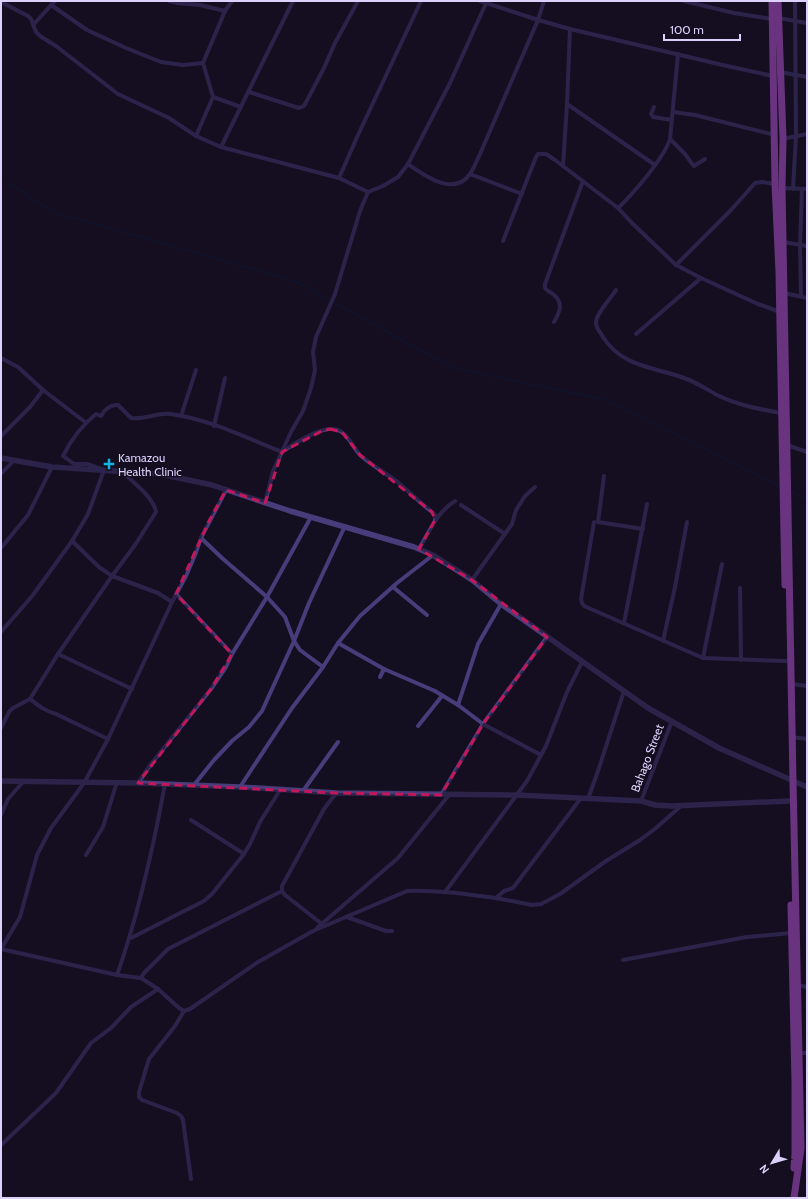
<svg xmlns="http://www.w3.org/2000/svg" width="808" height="1199" viewBox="0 0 808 1199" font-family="Cabin,sans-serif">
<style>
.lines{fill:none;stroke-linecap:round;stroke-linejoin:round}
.stream{stroke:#0d173a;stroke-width:1.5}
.minor{stroke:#483d7b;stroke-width:4}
.tertiary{stroke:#483d7b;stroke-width:5.5}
.primary{stroke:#d061f3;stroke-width:7}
.marked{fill:none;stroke:#c2185b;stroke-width:3;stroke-dasharray:8 5;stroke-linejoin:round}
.poi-dot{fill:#12b4e6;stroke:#140f20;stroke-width:1.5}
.labels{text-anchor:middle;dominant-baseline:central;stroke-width:3;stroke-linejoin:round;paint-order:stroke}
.poi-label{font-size:12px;fill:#dbd1fb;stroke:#140f20;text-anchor:start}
.street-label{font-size:12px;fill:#dbd1fb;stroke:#140f20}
</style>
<rect width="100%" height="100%" fill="#140f20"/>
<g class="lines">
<g class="stream">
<path d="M1 178 53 212 295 281 453 368 603 399 780 486"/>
<path d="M791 491 807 499"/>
</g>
<g class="minor">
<path d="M169 1 177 3 200 5 225 11"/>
<path d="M232 1 225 11 203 63 213 97 241 107"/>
<path d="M480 1 538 20 544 1"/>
<path d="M684 1 734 13 772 19"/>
<path d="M1 2 28 16 31 19 36 32 40 36 56 46 118 94 169 118 196 136 221 147 339 178 368 192"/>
<path d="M51 5 87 30 126 48 161 62 183 65 203 63"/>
<path d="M778 18 807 23"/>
<path d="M33 25 55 1"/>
<path d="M780 72 807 77"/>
<path d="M249 92 299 108 304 106 324 68 335 43 358 1"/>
<path d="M567 104 655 165"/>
<path d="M654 107 651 114 653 117 672 120"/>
<path d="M673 112 695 115 775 135"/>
<path d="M196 136 213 97"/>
<path d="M670 139 685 154 693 165 694 166 705 159"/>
<path d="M783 139 807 134"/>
<path d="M221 147 293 1"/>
<path d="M408 164C425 176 454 197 470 174 474 168 477 160 480 154L538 20 570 29 727 66 773 76"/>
<path d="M563 166 567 104 570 29"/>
<path d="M470 174 522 194"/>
<path d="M339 178 358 135 421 1"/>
<path d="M782 188 807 189"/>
<path d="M793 189 796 135 795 1"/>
<path d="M618 208C633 194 664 158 670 139L678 54"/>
<path d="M503 241 536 157 538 154H546L555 160 618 208 632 223 676 265 701 278 758 304 780 312"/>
<path d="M783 242 807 246"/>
<path d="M676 265 731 210 755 183 762 182 775 184"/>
<path d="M616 290C611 298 595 315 596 323 596 328 600 332 603 337 622 367 654 367 684 378 696 382 706 389 717 395 737 405 759 409 781 413"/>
<path d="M784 293 807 298"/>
<path d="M801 296 800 245 802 189"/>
<path d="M554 322C560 312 564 303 553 294 550 292 547 291 545 288V284L583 181"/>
<path d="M636 334 701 278"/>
<path d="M1 358 18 367 43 390 85 422"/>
<path d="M181 416 196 370"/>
<path d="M214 426 225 378"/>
<path d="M1 436 30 407 43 390"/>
<path d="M787 445 807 452"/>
<path d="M1 474 14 460"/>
<path d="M604 476 598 522 643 529"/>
<path d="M265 503 273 471 291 432 303 411 311 388 315 370 313 352 316 337 335 294 360 211 368 192 383 186 398 177 408 164 450 83 487 1"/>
<path d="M461 505 505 534"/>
<path d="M594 522 581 599 582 603 584 606 703 658 786 661"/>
<path d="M201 538 222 558 267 597 285 617 294 641 300 650 323 667"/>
<path d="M72 541 99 567 112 576 158 593 172 602"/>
<path d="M1 548 28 515 52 467"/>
<path d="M419 549C429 532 437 512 455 501"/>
<path d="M472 580 512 524 516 510 525 496 535 487"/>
<path d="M393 587 427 615"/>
<path d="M740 588 741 660"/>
<path d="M176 594 232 654"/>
<path d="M624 623 647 504"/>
<path d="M1 632 33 595 72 541 88 514 104 470 87 464H74L63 456C71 440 81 426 96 414L101 416C104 410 111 404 118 405L131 418C145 420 158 412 171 414 208 419 247 438 282 452 293 444 321 426 335 429 346 431 353 447 360 455 370 464 384 472 395 480 408 490 419 502 432 512L436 516 435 520"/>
<path d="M663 641 675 587 687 522"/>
<path d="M338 643 384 669 435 691 458 705 483 724 541 755"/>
<path d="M58 654 132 689"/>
<path d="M703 658 722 564"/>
<path d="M380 677 384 669"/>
<path d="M792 684 807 686"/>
<path d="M30 699C39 706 45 711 56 714L108 739"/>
<path d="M458 705 478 644 501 604"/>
<path d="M418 726 442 696"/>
<path d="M1 728 9 712 13 708 30 699 58 654 112 576 135 545 156 512C154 498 132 481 122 472"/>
<path d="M792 737 807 739"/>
<path d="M138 783 151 764 211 689 226 667 232 654 267 597 311 517"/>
<path d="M194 785 214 760 232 741 249 727 262 711 294 641 309 603 345 526"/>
<path d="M240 787 292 708 323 667 338 643 360 616 397 583 433 555"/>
<path d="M303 791 338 742"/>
<path d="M441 795 483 724 547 637"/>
<path d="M588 799 598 771 624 691"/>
<path d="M641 801 672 721"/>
<path d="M1 815 8 799 23 782"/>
<path d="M191 820 244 854"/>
<path d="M86 855 103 827 117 782"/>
<path d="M445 892 527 781 546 746 567 692 582 662"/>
<path d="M496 898 532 905 541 904 560 894 606 861 640 840 656 828 682 805"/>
<path d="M347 917 386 931H392"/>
<path d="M322 924 285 895 282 891V886L324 809 333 797 337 793"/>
<path d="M317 928 398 858 449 795"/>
<path d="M131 938 204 901 212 894 244 854 250 844 260 822 280 790"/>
<path d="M1 949 117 975 141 978 158 989 179 1008 184 1011 190 1009 258 962 313 931 407 891C437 890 466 894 496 898L504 891 513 888 581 798"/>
<path d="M1 949 20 917 37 855 51 828 84 783 108 739 172 602 186 576 195 555 201 538 226 490"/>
<path d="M623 960 747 937 791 933"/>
<path d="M117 975C139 913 153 849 165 784"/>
<path d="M141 978 144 973 168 949 282 891"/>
<path d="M798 985 807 987"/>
<path d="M184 1011 175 1026 149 1059 139 1092V1097L142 1100 177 1113 181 1116 183 1120 191 1179"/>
<path d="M799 1053H807"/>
<path d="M1 1145 56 1093 91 1043 111 1028 131 1007 158 989"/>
</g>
<g class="tertiary">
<path d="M1 458 52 467 160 474 212 485 290 511 414 547 433 555 472 580 501 604 648 708 719 748 789 779"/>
<path d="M1 781 138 783 240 787 337 793 517 795 641 801 655 805 671 806 789 801"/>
<path d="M793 781 807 787"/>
</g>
<g class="primary">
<path d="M772 1 775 184 779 272 785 585"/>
<path d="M778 1 783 139 782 188 793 781 801 1148 794 1198"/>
<path d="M791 905 795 1082V1153L794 1168"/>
</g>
</g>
<path d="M0 0H808V1199H0ZM330 429 342 432 360 455 432 512 435 520 419 549 472 580 547 637 483 724 441 795 337 793 138 783 211 689 232 654 176 594 208 523 226 490 265 503 282 452 320 432Z" fill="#140f20" fill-opacity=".55" fill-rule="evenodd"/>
<path class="marked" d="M330 429 342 432 360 455 432 512 435 520 419 549 472 580 547 637 483 724 441 795 337 793 138 783 211 689 232 654 176 594 208 523 226 490 265 503 282 452 320 432Z"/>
<path class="poi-dot" d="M107 458h4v4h4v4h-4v4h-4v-4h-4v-4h4z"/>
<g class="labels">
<g class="poi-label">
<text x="118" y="457">Kamazou<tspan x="118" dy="14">Health Clinic</tspan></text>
</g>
<g class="street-label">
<text transform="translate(647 758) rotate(-69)">Bahago Street</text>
</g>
</g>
<rect width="808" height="1199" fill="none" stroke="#dbd1fb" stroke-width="4"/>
<g transform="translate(772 1163) rotate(232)" stroke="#140f20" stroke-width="3" paint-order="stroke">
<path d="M0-3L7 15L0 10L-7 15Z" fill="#dbd1fb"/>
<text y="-6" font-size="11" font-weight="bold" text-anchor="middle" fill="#dbd1fb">N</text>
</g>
<path d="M664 34v6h76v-6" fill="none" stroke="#dbd1fb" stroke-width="2"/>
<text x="670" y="34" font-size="12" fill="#dbd1fb" stroke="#140f20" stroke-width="3" paint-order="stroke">100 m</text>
</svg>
